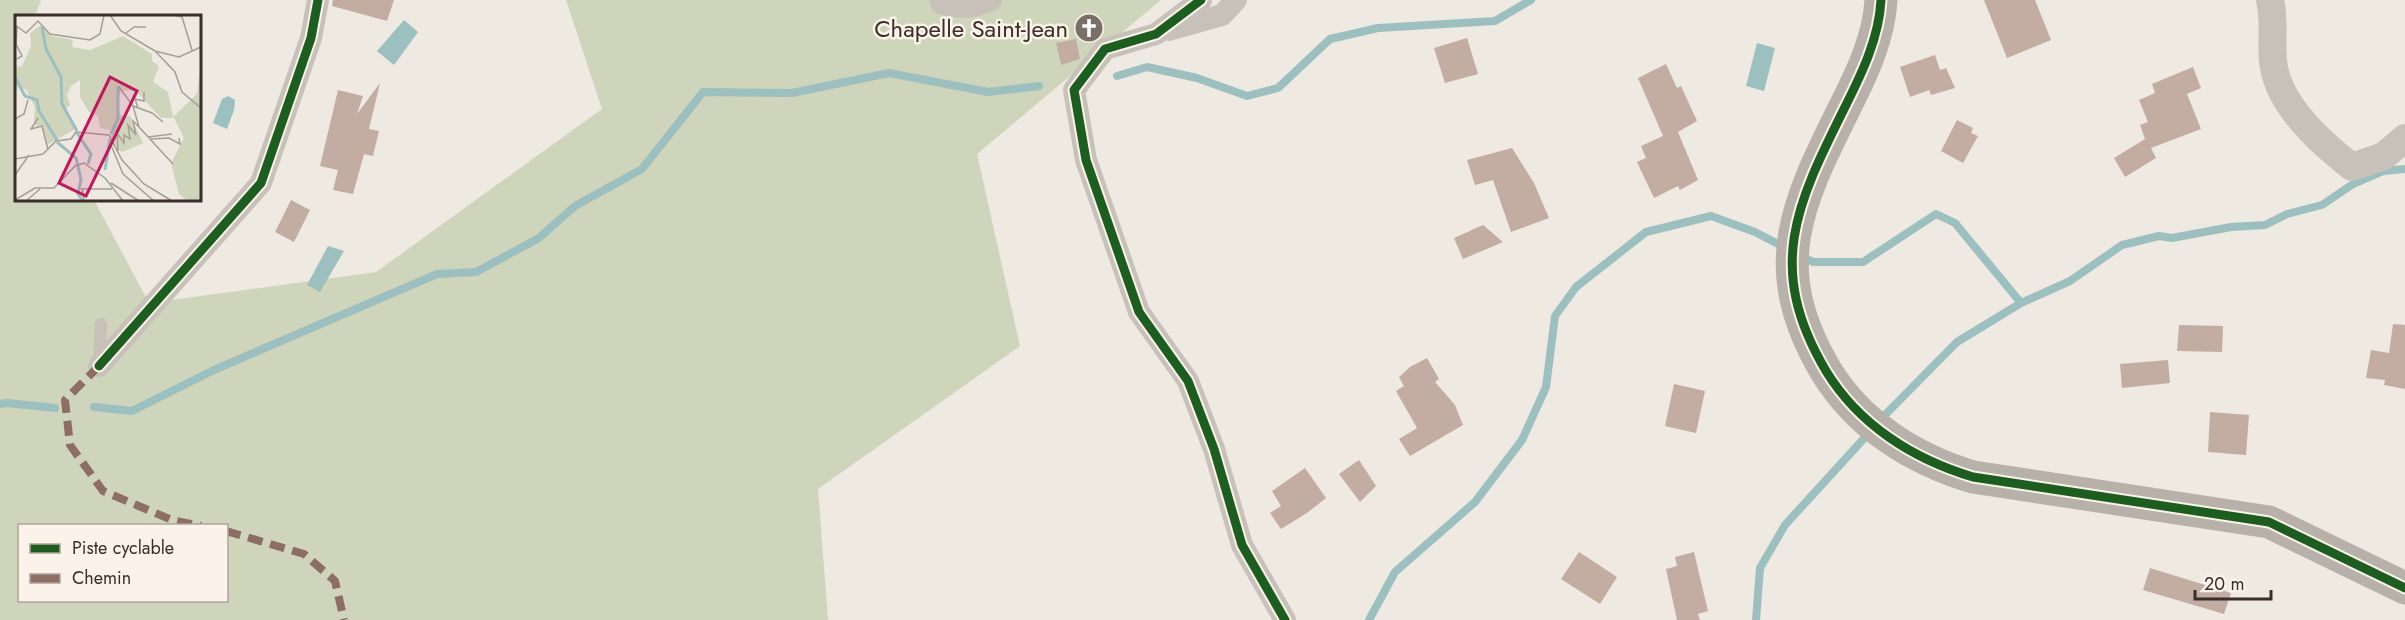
<svg xmlns="http://www.w3.org/2000/svg" width="2405" height="620" viewBox="0 0 2405 620" font-family="Jost,sans-serif">
<style>
.green{fill:#ced5ba;fill-rule:evenodd}
.water{fill:#9cbfc0}
.lines{fill:none;stroke-linecap:round;stroke-linejoin:round}
.stream{stroke:#9cbfc0;stroke-width:8}
.building{fill:#c3ada2}
.service{stroke:#c7c1ba;stroke-width:12}
.minor{stroke:#c7c1ba;stroke-width:22}
.tertiary{stroke:#c7c1ba;stroke-width:28}
.secondary{stroke:#b8b1aa;stroke-width:33}
.quiet{stroke:#8d6e63;stroke-width:8;stroke-dasharray:15 8;stroke-linecap:butt}
.cycleway-casing{stroke:#fbf3e9;stroke-width:13}
.cycleway{stroke:#1b5e20;stroke-width:9}
.labels{text-anchor:middle;dominant-baseline:central;stroke-width:5;stroke-linejoin:round;paint-order:stroke}
.poi-label{font-size:24px;fill:#392e28;stroke:#fbf3e9;text-anchor:end}
.inset-river{fill:none;stroke:#9cbfc0;stroke-width:3}
.inset-road{fill:none;stroke:#a69e97;stroke-width:1.5}
.view{fill:#c2185b;fill-opacity:0.15;stroke:#c2185b;stroke-width:3}
.inset-edge{fill:none;stroke:#392e28;stroke-width:3}
</style>
<rect width="100%" height="100%" fill="#eee9e1"/>
<path class="green" d="M0 0H41L35 16H16V200H94L149 303 376 272 602 109 566 0H1161L977 154 1020 346 818 489 828 620H0ZM20 526H226V600H20Z"/>
<g class="water">
<path d="M404 20 418 32 394 65 377 51Z"/>
<path d="M1757 43 1775 48 1764 91 1746 86Z"/>
<path d="M228 96 235 100 234 110 227 129 213 123 222 99Z"/>
<path d="M328 246 344 251 320 292 307 285Z"/>
</g>
<g class="lines">
<g class="stream">
<path d="M1117 76 1147 67 1197 78 1247 96 1278 88 1330 39 1378 28 1495 21 1531 0"/>
<path d="M1800 255 1813 262H1863L1936 214 1955 223 2021 303"/>
<path d="M0 404 7 403 55 408"/>
<path d="M94 407 132 411 216 369 437 274 476 272 539 238 575 206 642 169 703 92 792 93 889 73 988 92 1039 86"/>
<path d="M1879 421 1957 342 2021 303 2070 281 2122 245 2159 236 2172 238 2231 227 2265 225 2287 214 2322 205 2353 184 2383 171 2405 169"/>
<path d="M1369 620 1395 572 1475 502 1522 440 1546 387 1555 316 1576 287 1646 232 1711 216 1755 232 1784 247"/>
<path d="M1756 620 1760 568 1785 525 1869 433"/>
</g>
</g>
<g class="building">
<path d="M333 0H394L387 21 332 6Z"/>
<path d="M1984 0H2035L2051 40 2007 58Z"/>
<path d="M1467 38 1478 74 1445 83 1434 48Z"/>
<path d="M1076 39 1080 59 1061 65 1056 43Z"/>
<path d="M1935 55 1940 70 1946 68 1955 88 1931 95 1929 90 1910 97 1900 67Z"/>
<path d="M1666 64 1677 88 1681 86 1697 121 1678 132 1698 180 1680 190 1678 186 1654 198 1637 162 1646 158 1641 146 1663 136 1638 78Z"/>
<path d="M2193 67 2201 88 2187 94 2201 129 2151 148 2156 158 2125 177 2114 158 2145 139 2140 125 2148 122 2139 100 2155 93 2152 84Z"/>
<path d="M380 83 369 129 379 131 373 156 364 154 353 194 333 190 338 170 320 166 338 90 363 96 357 114Z"/>
<path d="M1957 120 1973 128 1971 133 1978 136 1963 163 1941 151Z"/>
<path d="M1512 148 1534 183 1549 218 1511 232 1493 180 1475 185 1467 160Z"/>
<path d="M291 200 310 210 294 242 275 232Z"/>
<path d="M1483 225 1503 242 1463 259 1454 238Z"/>
<path d="M2393 324 2405 325V389L2384 385 2385 380 2366 378 2371 350 2389 353Z"/>
<path d="M2179 325 2223 326 2222 352 2177 351Z"/>
<path d="M1427 358 1439 379 1435 382 1455 405 1463 425 1410 456 1399 439 1417 428 1396 391 1404 386 1399 377 1410 367Z"/>
<path d="M2168 360 2170 383 2122 388 2120 364Z"/>
<path d="M1674 384 1705 391 1696 433 1665 426Z"/>
<path d="M2210 412 2249 415 2246 455 2208 452Z"/>
<path d="M1359 460 1376 486 1360 502 1339 474Z"/>
<path d="M1305 468 1326 498 1307 513 1281 529 1270 513 1281 506 1272 491Z"/>
<path d="M1579 552 1617 577 1600 604 1561 579Z"/>
<path d="M1694 552 1708 611 1698 614 1700 620H1677L1666 569 1677 566 1675 557Z"/>
<path d="M2150 568 2231 593 2224 614 2143 590Z"/>
</g>
<g class="lines">
<path class="service" d="M99 365 101 324"/>
<g class="minor">
<path d="M941 0V3C960 9 972 8 991 0"/>
<path d="M1201 0 1156 34 1105 49 1074 90 1086 160 1139 312 1188 381 1214 449 1242 545 1285 620"/>
<path d="M1169 30 1222 15 1236 0"/>
<path d="M99 366 261 183 311 38 318 0"/>
</g>
<path class="tertiary" d="M2270 0C2275 21 2271 40 2273 61 2277 104 2320 142 2352 167L2384 156 2405 138"/>
<path class="secondary" d="M1881 0C1879 38 1862 73 1845 107 1796 205 1765 268 1826 371 1859 425 1913 459 1973 477L2269 522 2405 588"/>
<g class="quiet">
<path d="M99 366 65 400 70 445 103 491 172 520 201 526"/>
<path d="M226 531 304 554 335 581 344 620"/>
</g>
<g class="cycleway-casing">
<g id="cycleway">
<path d="M1201 0 1156 34 1105 49 1074 90 1086 160 1139 312 1188 381 1214 449 1242 545 1285 620"/>
<path d="M1881 0C1879 38 1862 73 1845 107 1796 205 1765 268 1826 371 1859 425 1913 459 1973 477L2269 522 2405 588"/>
<path d="M99 366 261 183 311 38 318 0"/>
</g>
</g>
<use href="#cycleway" class="cycleway"/>
</g>
<defs>
<g id="church-disc" transform="scale(1.5)"><circle r="9.5" fill="#786f69" stroke="#fbf3e9"/><path d="M-1.2-6h2.4v3.5h3.3v2.4h-3.3V6h-2.4V-.1h-3.3v-2.4h3.3Z" fill="#fff"/></g>
</defs>
<g fill-rule="evenodd">
<use href="#church-disc" x="1089" y="28"/>
</g>
<g class="labels">
<g class="poi-label">
<text x="1068" y="28">Chapelle Saint-Jean</text>
</g>
</g>
<g transform="translate(15 15)">
<rect width="186" height="186" fill="#eee9e1"/>
<path d="M26 10 37 21 58 25 57 32 75 35 108 21 137 39V46L144 51 138 67 153 77 158 102 182 79 186 50V186H173L164 179 156 148 169 123 159 103H146L120 75 106 76 102 86 105 100 115 101 128 128 107 137 98 130 95 115 85 113 83 101 74 97 65 82V65L56 71 52 80 55 90 51 94 62 113 32 130 26 110 21 111 19 105 20 92 11 74 3 72 0 78V52L7 51 16 31 15 18Z" fill="#ced5ba"/>
<path class="inset-river" d="M27 12 31 34 46 62 47 89 62 116M0 62 10 81 22 85 24 96 42 125M62 118 76 139 73 149M96 119 103 104V71M42 127 61 143 66 164 63 179 67 185M90 155 95 124"/>
<path class="inset-road" d="M95 0 106 16 140 36 164 42 186 32M158 0 167 2 177 35M0 10 11 18 23 6 35 19 75 25 85 19 89 0M2 11 1 29 7 41 2 44M111 18 119 12H131M140 36 160 57 167 77 186 93M118 91 137 98 148 107M123 93 120 84 129 86V77M23 103 16 114 27 111 33 135M0 104 9 99 13 85M124 112 158 149M133 122 157 119M136 124 154 123 165 129 164 123M96 130 108 159 139 186M103 136 102 118 109 128V120L115 124 113 110 121 120 118 106 124 112 118 91 104 72M0 144 28 139 41 126 56 124 61 117 94 120 107 145 129 169 157 186M0 160 14 140M96 168 124 186M0 185 20 173H39L60 151 69 148 90 163 108 186M11 186 25 174M69 186 67 174H97"/>
<path class="view" d="M95 62 122 76 71 181 44 168Z"/>
<rect width="186" height="186" class="inset-edge"/>
</g>
<rect x="18" y="524" width="210" height="78" fill="#fbf3e9" stroke="#ada49c" stroke-width="1.5"/>
<rect x="30" y="544" width="30" height="9" fill="#1b5e20" stroke="#ada49c" stroke-width="1.5"/>
<text x="72" y="554" font-size="18" fill="#392e28">Piste cyclable</text>
<rect x="30" y="574" width="30" height="9" fill="#8d6e63" stroke="#ada49c" stroke-width="1.5"/>
<text x="72" y="584" font-size="18" fill="#392e28">Chemin</text>
<path d="M2195 590v9h76v-9" fill="none" stroke="#392e28" stroke-width="3"/>
<text x="2204" y="590" font-size="18" fill="#392e28" stroke="#fbf3e9" stroke-width="4.5" paint-order="stroke">20 m</text>
</svg>
